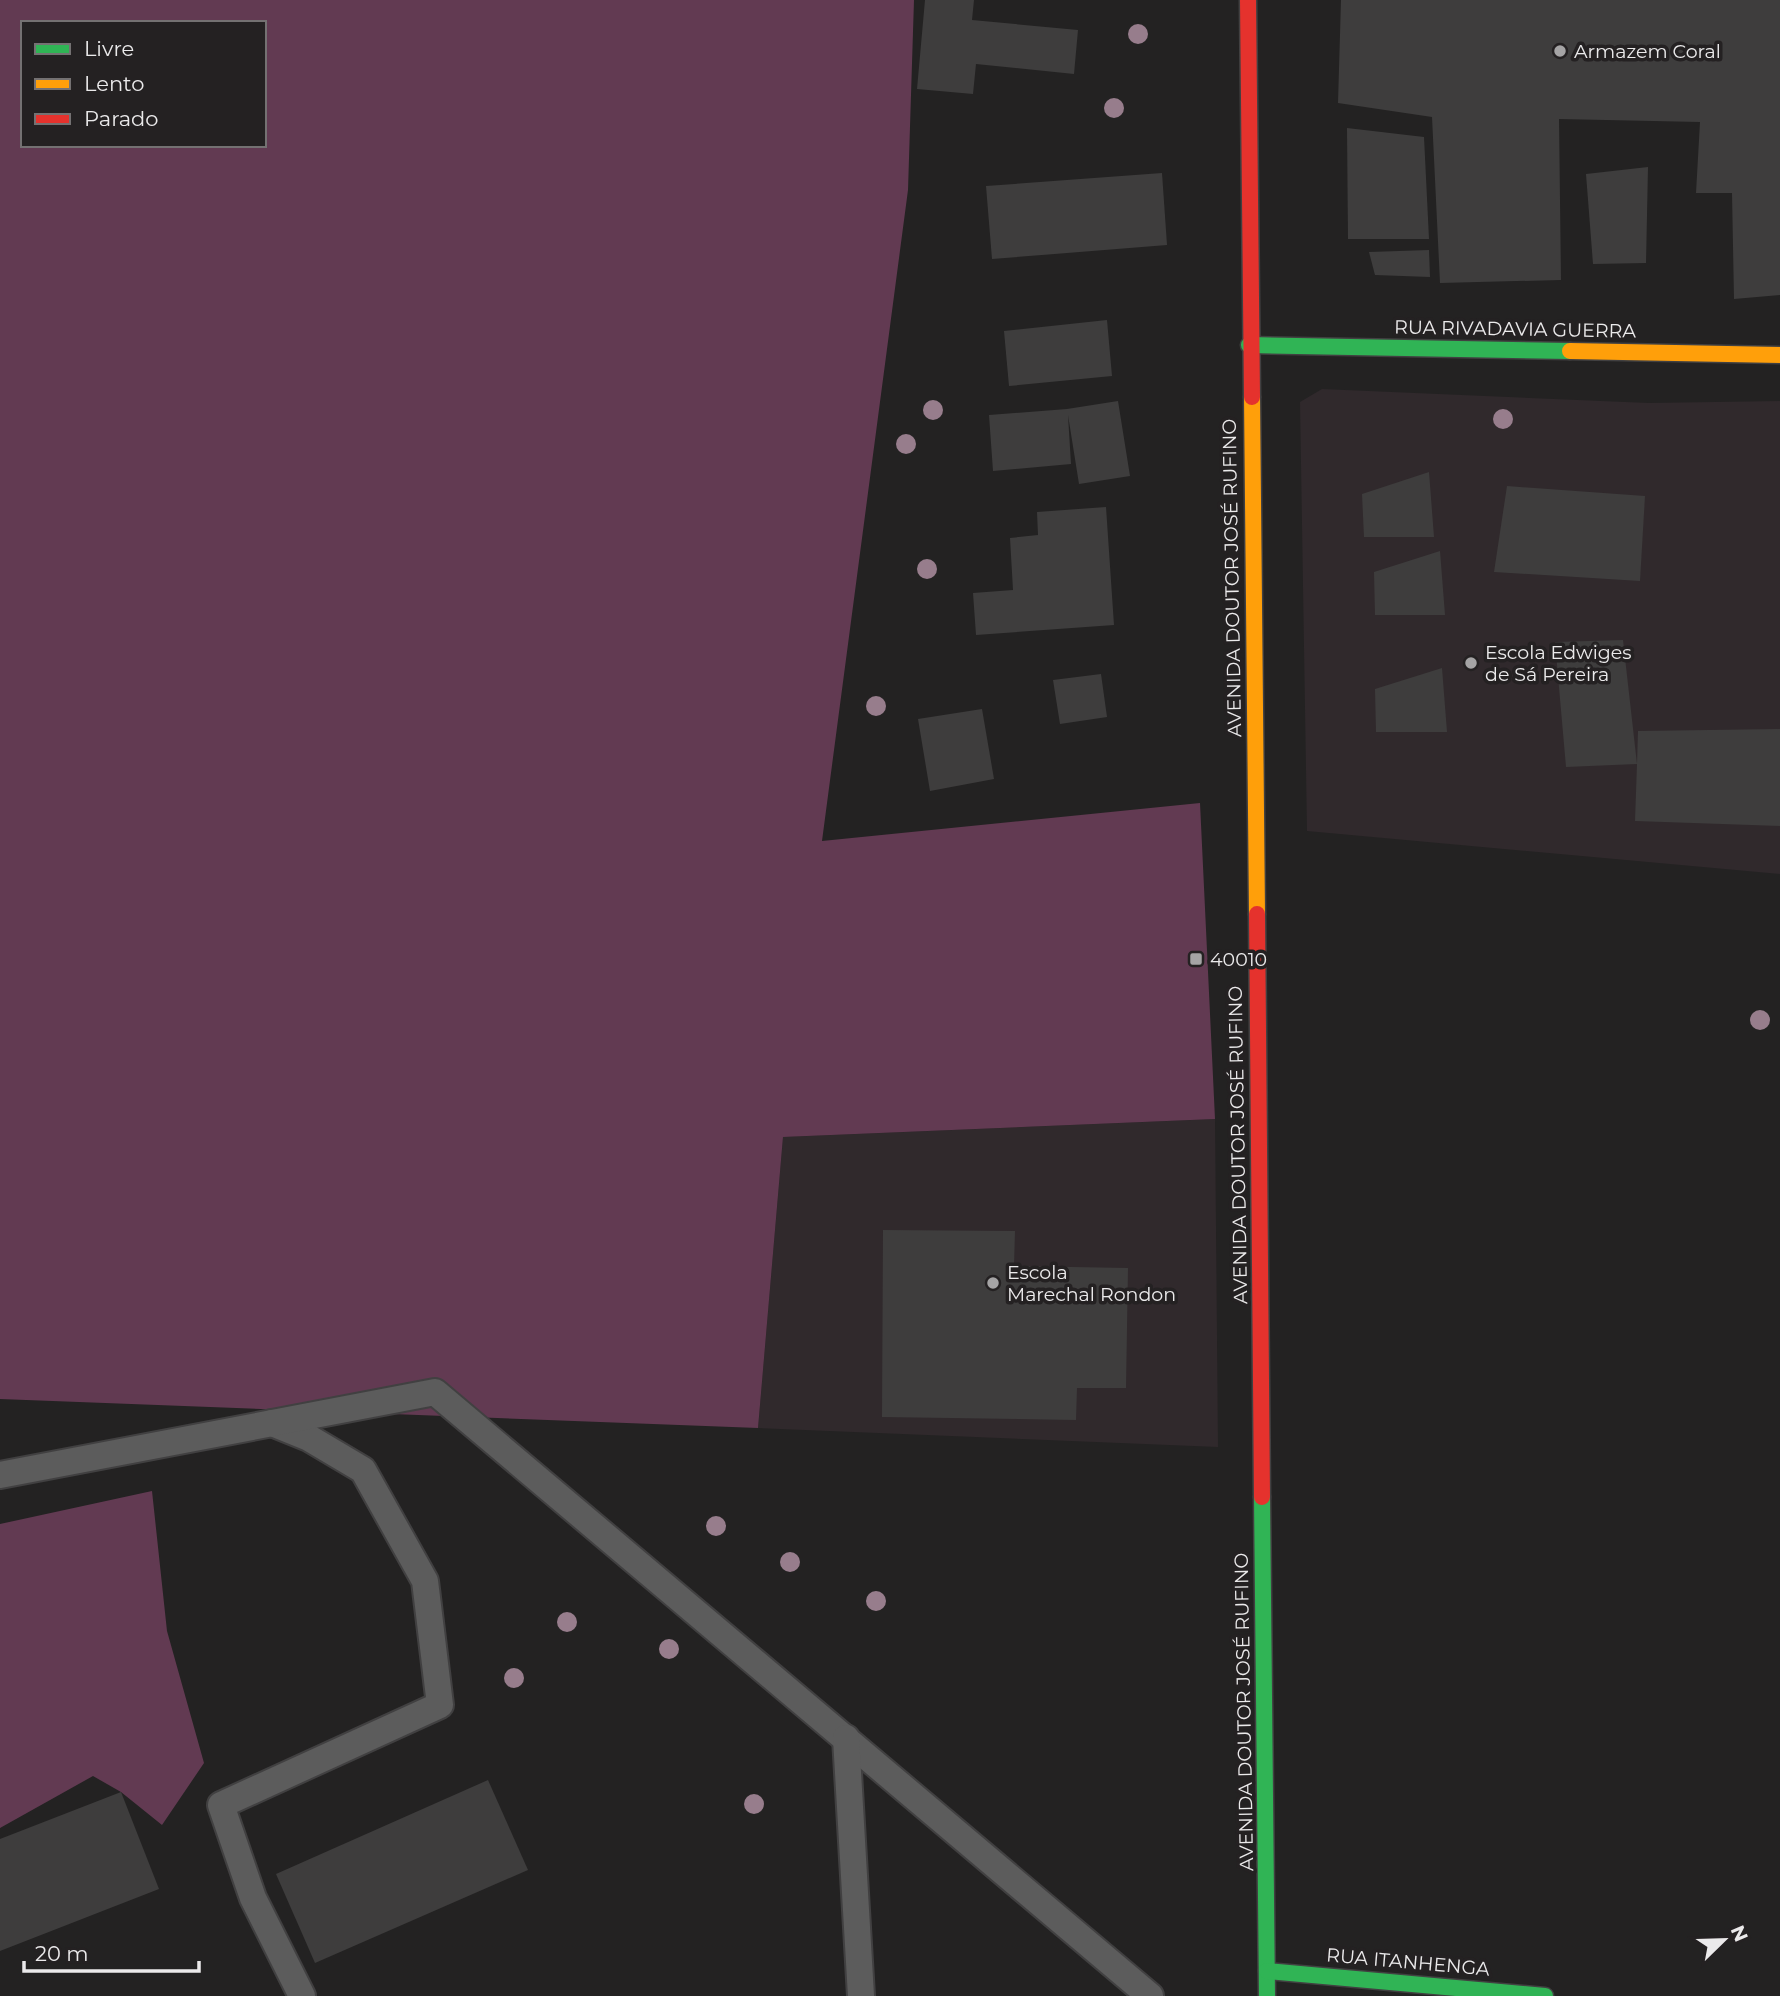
<svg xmlns="http://www.w3.org/2000/svg" width="1780" height="1996" viewBox="0 0 1780 1996" font-family="Montserrat,sans-serif">
<style>
.built{fill:#30292c}
.forest{fill:#623a52;fill-rule:evenodd}
.building{fill:#3e3d3d}
.lines{fill:none;stroke-linecap:round;stroke-linejoin:round}
.lane-casing{stroke:#414041;stroke-width:30}
.fast-casing{stroke:#414041;stroke-width:19}
.slow-casing{stroke:#414041;stroke-width:19}
.jam-casing{stroke:#414041;stroke-width:19}
.lane{stroke:#5c5c5c;stroke-width:26}
.fast{stroke:#30b455;stroke-width:16}
.slow{stroke:#ff9f0a;stroke-width:16}
.jam{stroke:#e5322d;stroke-width:16}
.tree{fill:#977d8c}
.poi-dot{fill:#a5a4a5;stroke:#242122;stroke-width:2.5}
.labels{text-anchor:middle;dominant-baseline:central;stroke-width:7;stroke-linejoin:round;paint-order:stroke}
.poi-label{font-size:19px;fill:#ebeaeb;stroke:#242122;text-anchor:start}
.street-label{font-size:19px;fill:#ebeaeb;stroke:#242122}
</style>
<rect width="100%" height="100%" fill="#232222"/>
<g class="built">
<path d="M1322 389 1649 403 1780 401V874L1307 831 1300 402Z"/>
<path d="M1215 1119 1218 1447 758 1428 783 1137Z"/>
</g>
<g class="forest">
<path d="M0 0H914L908 190 822 841 1200 803 1215 1119 783 1137 758 1428 0 1399ZM23 23H264V145H23Z"/>
<path d="M152 1491 167 1631 204 1763 162 1825 121 1792 93 1776 0 1828V1524Z"/>
</g>
<g class="building">
<path d="M925 0H974L972 20 1078 30 1074 74 976 64 973 94 917 89Z"/>
<path d="M1341 0H1780V295L1734 299 1732 193H1696L1700 122 1559 119 1561 280 1440 283 1432 117 1338 103Z"/>
<path d="M1347 128 1424 137 1429 239H1348Z"/>
<path d="M1648 167 1646 263 1593 264 1586 174Z"/>
<path d="M1162 173 1167 245 992 259 986 186Z"/>
<path d="M1429 250 1430 277 1375 275 1369 252Z"/>
<path d="M1107 320 1112 376 1009 386 1004 331Z"/>
<path d="M1118 401 1130 476 1079 484 1068 415 1071 464 993 471 989 415 1067 409Z"/>
<path d="M1429 472 1434 537H1364L1362 494Z"/>
<path d="M1507 486 1645 496 1640 581 1494 572Z"/>
<path d="M1106 507 1114 625 976 635 973 593 1013 590 1010 538 1038 535 1037 512Z"/>
<path d="M1440 551 1445 615H1375L1374 572Z"/>
<path d="M1623 640 1637 764 1638 731 1780 729V826L1635 821 1637 764 1566 767 1555 642Z"/>
<path d="M1442 668 1447 732H1376L1375 689Z"/>
<path d="M1101 674 1107 717 1060 724 1053 680Z"/>
<path d="M982 709 994 779 930 791 918 719Z"/>
<path d="M883 1230 1015 1231 1014 1266 1128 1268 1126 1388H1077L1076 1420 882 1417Z"/>
<path d="M488 1780 528 1870 315 1963 276 1874Z"/>
<path d="M121 1792 159 1889 0 1951V1839Z"/>
</g>
<g class="lines">
<g class="lane-casing">
<g id="lane">
<path d="M272 1423 309 1438 363 1470 425 1581 440 1705 221 1805 253 1898 302 1996"/>
<path d="M0 1475 435 1392 1150 1996"/>
<path d="M846 1738 861 1996"/>
</g>
</g>
<g class="fast-casing">
<g id="fast">
<path d="M1249 345 1570 351"/>
<path d="M1262 1497 1267 1996"/>
<path d="M1267 1971 1545 1996"/>
</g>
</g>
<g class="slow-casing">
<g id="slow">
<path d="M1570 351 1780 355"/>
<path d="M1252 397 1257 914"/>
</g>
</g>
<g class="jam-casing">
<g id="jam">
<path d="M1248 0 1252 397"/>
<path d="M1257 914 1262 1497"/>
</g>
</g>
<use href="#lane" class="lane"/>
<use href="#fast" class="fast"/>
<use href="#slow" class="slow"/>
<use href="#jam" class="jam"/>
</g>
<g class="tree">
<circle cx="1138" cy="34" r="10"/>
<circle cx="1114" cy="108" r="10"/>
<circle cx="933" cy="410" r="10"/>
<circle cx="1503" cy="419" r="10"/>
<circle cx="906" cy="444" r="10"/>
<circle cx="927" cy="569" r="10"/>
<circle cx="876" cy="706" r="10"/>
<circle cx="1760" cy="1020" r="10"/>
<circle cx="716" cy="1526" r="10"/>
<circle cx="790" cy="1562" r="10"/>
<circle cx="876" cy="1601" r="10"/>
<circle cx="567" cy="1622" r="10"/>
<circle cx="669" cy="1649" r="10"/>
<circle cx="514" cy="1678" r="10"/>
<circle cx="754" cy="1804" r="10"/>
</g>
<g class="poi-dot">
<circle cx="1560" cy="51" r="7"/>
<circle cx="1471" cy="663" r="7"/>
<rect x="1189" y="952" width="14" height="14" rx="3.5"/>
<circle cx="993" cy="1283" r="7"/>
</g>
<g class="labels">
<g class="poi-label">
<text x="1574" y="51">Armazem Coral</text>
<text x="1485" y="652">Escola Edwiges<tspan x="1485" dy="22">de Sá Pereira</tspan></text>
<text x="1210" y="959">40010</text>
<text x="1007" y="1272">Escola<tspan x="1007" dy="22">Marechal Rondon</tspan></text>
</g>
<g class="street-label">
<text transform="translate(1515 329) rotate(1)">RUA RIVADAVIA GUERRA</text>
<text transform="translate(1232 578) rotate(-91)">AVENIDA DOUTOR JOSÉ RUFINO</text>
<text transform="translate(1238 1145) rotate(-91)">AVENIDA DOUTOR JOSÉ RUFINO</text>
<text transform="translate(1244 1712) rotate(-91)">AVENIDA DOUTOR JOSÉ RUFINO</text>
<text transform="translate(1408 1962) rotate(5)">RUA ITANHENGA</text>
</g>
</g>
<rect x="21" y="21" width="245" height="126" fill="#242122" stroke="#747172" stroke-width="2"/>
<rect x="35" y="44" width="35" height="10" fill="#30b455" stroke="#747172" stroke-width="2"/>
<text x="84" y="56" font-size="21" fill="#ebeaeb">Livre</text>
<rect x="35" y="79" width="35" height="10" fill="#ff9f0a" stroke="#747172" stroke-width="2"/>
<text x="84" y="91" font-size="21" fill="#ebeaeb">Lento</text>
<rect x="35" y="114" width="35" height="10" fill="#e5322d" stroke="#747172" stroke-width="2"/>
<text x="84" y="126" font-size="21" fill="#ebeaeb">Parado</text>
<g transform="translate(1724 1940) rotate(67)" stroke="#242122" stroke-width="5" paint-order="stroke">
<path d="M0-5L12 26L0 18L-12 26Z" fill="#ebeaeb"/>
<text y="-10" font-size="19" font-weight="bold" text-anchor="middle" fill="#ebeaeb">N</text>
</g>
<path d="M24 1961v10h175v-10" fill="none" stroke="#ebeaeb" stroke-width="3.5"/>
<text x="35" y="1961" font-size="21" fill="#ebeaeb" stroke="#242122" stroke-width="5" paint-order="stroke">20 m</text>
</svg>
